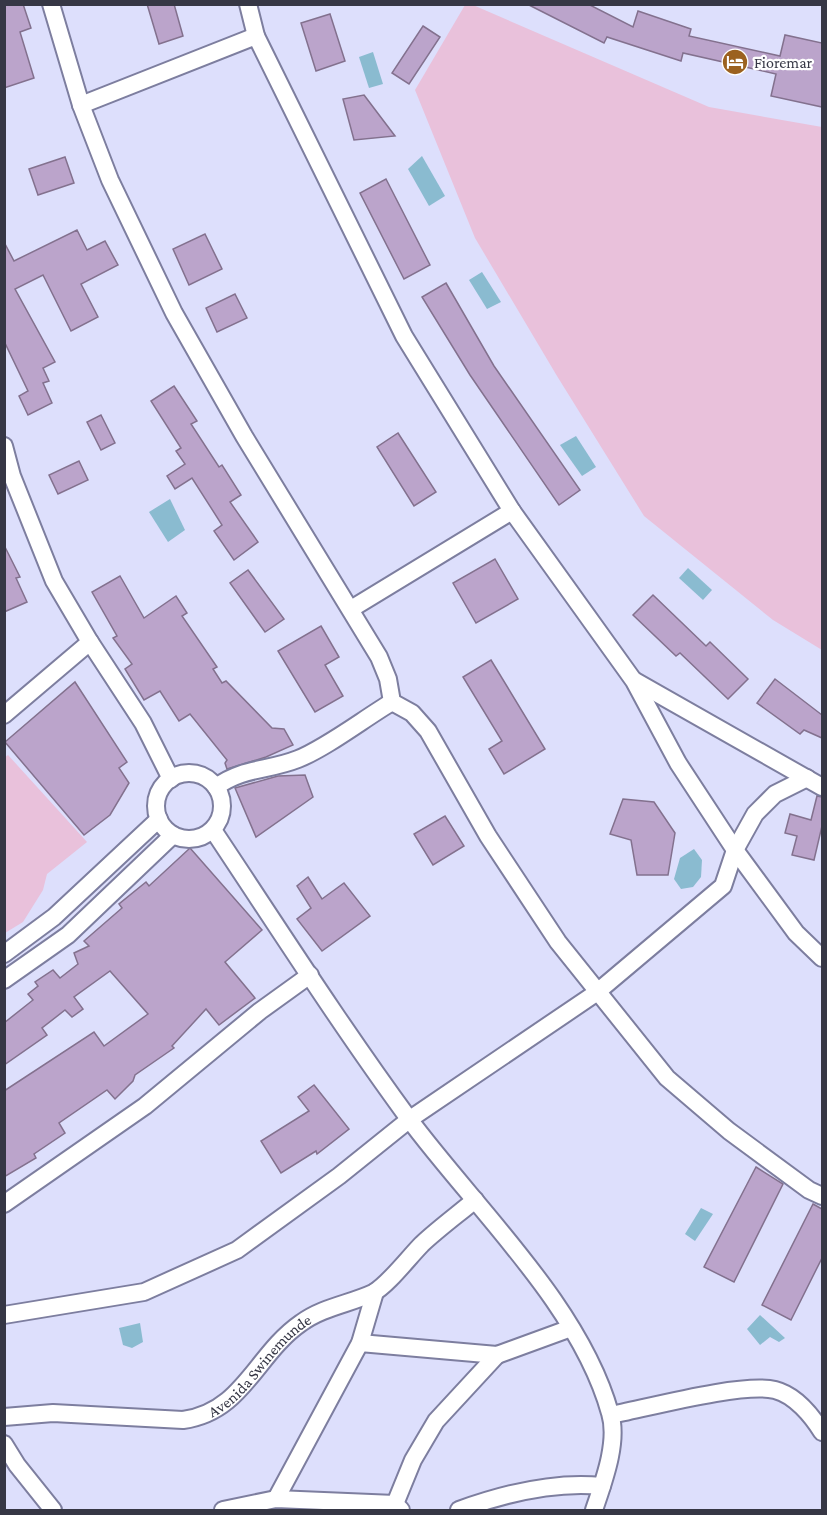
<svg xmlns="http://www.w3.org/2000/svg" width="827" height="1515" viewBox="0 0 827 1515" font-family="'Crimson Pro',serif">
<style>
.green{fill:#e9c1db}
.water{fill:#8abbd0}
.building{fill:#bba4cb;stroke:#83718e;stroke-width:1.5}
.lines{fill:none;stroke-linecap:round;stroke-linejoin:round}
.street-casing{stroke:#7d7e9f;stroke-width:20}
.street{stroke:#fff;stroke-width:16}
.labels{text-anchor:middle;dominant-baseline:central;stroke-width:4.5;stroke-linejoin:round;paint-order:stroke}
.poi-label{font-size:16px;fill:#363745;stroke:#fff;text-anchor:start}
.street-label{font-size:16px;fill:#363745;stroke:#fff}
</style>
<rect width="100%" height="100%" fill="#dddffc"/>
<g class="green">
<path d="M465 5H473L709 107 822 127V650L773 620 644 516 557 376 475 238 415 90Z"/>
<path d="M8 755 87 842 47 874 43 890 23 922 5 933 4 758Z"/>
</g>
<g class="water">
<path d="M373 52 383 84 369 88 359 57Z"/>
<path d="M422 156 445 196 429 206 408 169Z"/>
<path d="M482 272 501 302 487 309 469 280Z"/>
<path d="M576 436 596 467 582 476 560 445Z"/>
<path d="M170 499 185 530 168 542 149 512Z"/>
<path d="M688 568 712 590 703 600 679 578Z"/>
<path d="M694 849 702 860 701 877 693 887 681 889 674 879 680 858Z"/>
<path d="M701 1208 713 1214 695 1241 685 1234Z"/>
<path d="M760 1315 785 1338 779 1342 770 1337 760 1345 747 1329Z"/>
<path d="M140 1323 143 1342 132 1348 123 1345 119 1328Z"/>
</g>
<g class="building">
<path d="M4 4H23L31 28 20 32 34 78 4 88Z"/>
<path d="M147 4H174L183 36 159 44Z"/>
<path d="M527 4H588L633 27 638 11 691 29 689 36 780 56 785 35 822 43V107L771 96 776 74 683 53 681 61 607 37 604 43Z"/>
<path d="M330 14 345 61 316 71 301 23Z"/>
<path d="M423 26 440 37 409 84 392 73Z"/>
<path d="M364 95 395 136 354 140 343 99Z"/>
<path d="M65 157 74 183 38 195 29 169Z"/>
<path d="M386 179 430 265 404 279 360 193Z"/>
<path d="M77 230 87 250 105 241 118 265 81 284 98 317 71 331 43 275 15 289 55 362 43 368 49 381 43 383 52 403 28 415 19 396 28 391 4 341V242L14 261Z"/>
<path d="M205 234 222 269 189 285 173 249Z"/>
<path d="M446 283 494 366 580 490 559 505 470 375 422 297Z"/>
<path d="M235 294 247 318 217 332 206 308Z"/>
<path d="M174 386 197 421 191 424 219 467 222 465 241 495 230 502 258 542 234 560 214 531 222 525 192 478 175 489 167 476 185 464 176 451 181 448 151 401Z"/>
<path d="M101 415 115 443 101 450 87 422Z"/>
<path d="M398 433 436 492 414 506 377 447Z"/>
<path d="M79 461 88 480 58 494 49 475Z"/>
<path d="M4 545 20 577 16 578 27 602 4 612Z"/>
<path d="M495 559 518 599 476 623 453 583Z"/>
<path d="M248 570 284 619 265 632 230 583Z"/>
<path d="M120 576 144 618 176 596 187 613 182 616 217 667 213 669 222 683 226 681 272 728 284 729 293 745 266 757 227 769 225 763 227 760 190 714 179 721 160 691 144 700 125 669 132 664 113 638 117 636 92 592Z"/>
<path d="M653 595 706 646 710 642 748 679 728 699 680 653 676 656 633 615Z"/>
<path d="M321 626 339 657 325 665 343 696 315 712 278 651Z"/>
<path d="M491 660 545 749 504 774 489 749 502 741 463 677Z"/>
<path d="M775 679 822 715V738L804 730 800 734 757 703Z"/>
<path d="M75 682 127 762 119 768 129 783 110 815 84 835 5 742Z"/>
<path d="M305 775 313 797 256 837 235 788 278 776Z"/>
<path d="M817 796 822 797V826L814 860 792 855 797 836 785 833 790 814 811 820Z"/>
<path d="M623 799 654 802 675 833 668 875H637L631 840 610 834Z"/>
<path d="M445 816 464 846 433 865 414 834Z"/>
<path d="M190 848 262 930 225 962 255 998 219 1025 206 1009 172 1046 174 1048 135 1075 133 1081 115 1099 107 1090 59 1123 65 1133 34 1154 36 1158 4 1177V1091L94 1032 104 1046 148 1014 110 971 74 997 83 1009 72 1017 65 1010 42 1028 47 1035 4 1065V1023L33 1000 28 994 38 986 35 982 53 970 60 978 78 964 74 953 89 946 84 941 122 908 119 904 146 882 149 886Z"/>
<path d="M308 877 322 899 344 883 370 916 322 951 297 919 311 908 297 886Z"/>
<path d="M314 1085 349 1129 317 1154 316 1151 281 1173 261 1141 309 1111 298 1097Z"/>
<path d="M756 1167 783 1184 734 1282 704 1267Z"/>
<path d="M813 1204 822 1209V1258L791 1320 762 1305Z"/>
</g>
<g class="lines">
<g class="street-casing">
<g id="street">
<path d="M51 4 81 105 110 180 174 313 244 436 379 657 388 679 392 702 412 713 428 731 488 836 558 942 667 1078 729 1131 809 1190 822 1196"/>
<path d="M248 4 256 36 404 336 512 511 634 681 678 763 735 850 796 933 822 958"/>
<path d="M81 105 256 36"/>
<path d="M4 446 12 476 54 581 90 642 143 723 171 779"/>
<path d="M351 609 512 511"/>
<path d="M635 681 822 787"/>
<path d="M4 715 90 642"/>
<circle cx="189" cy="806" r="33"/>
<path d="M216 787C244 767 268 771 298 759 326 748 365 718 392 702"/>
<path d="M213 830C277 926 340 1025 409 1119 475 1208 580 1305 610 1413 619 1442 603 1483 594 1510"/>
<path d="M4 954 54 917 159 819"/>
<path d="M4 980 68 935 173 835"/>
<path d="M4 1204 145 1106 260 1011 310 975"/>
<path d="M4 1315 144 1292 237 1250 339 1176 410 1119 596 993 723 886 735 850 755 814 775 794 807 778"/>
<path d="M360 1343 497 1355 571 1328"/>
<path d="M611 1415C647 1408 743 1382 775 1390 795 1395 812 1416 822 1432"/>
<path id="s1" d="M4 1417 53 1413 183 1420C243 1412 256 1354 301 1323 323 1307 349 1304 373 1293 388 1285 409 1257 422 1244 438 1229 457 1215 475 1200"/>
<path d="M4 1444 17 1465 53 1510"/>
<path d="M276 1499 360 1343 375 1292"/>
<path d="M395 1504 413 1460 436 1421 497 1355"/>
<path d="M223 1510 276 1499 395 1504 401 1510"/>
<path d="M459 1510C503 1494 554 1481 602 1486"/>
</g>
</g>
<use href="#street" class="street"/>
</g>
<defs>
<g id="hotel-disc" transform="scale(1.35)"><circle r="9.5" fill="#9b611f" stroke="#fff"/><path d="M-6-4.5h1.5V1H6V5H4.5V3h-9V5H-6ZM-4 0a1.8 1.8 0 1 1 3.6 0ZM.5 0V-2.5h3Q6-2.5 6 0Z" fill="#fff"/></g>
</defs>
<g fill-rule="evenodd">
<use href="#hotel-disc" x="735" y="62"/>
</g>
<g class="labels">
<g class="poi-label">
<text x="754" y="62">Fioremar</text>
</g>
<g class="street-label">
<text stroke="none"><textPath href="#s1" startOffset="276">Avenida Swinemunde</textPath></text>
</g>
</g>
<rect width="827" height="1515" fill="none" stroke="#363745" stroke-width="12"/>
</svg>
